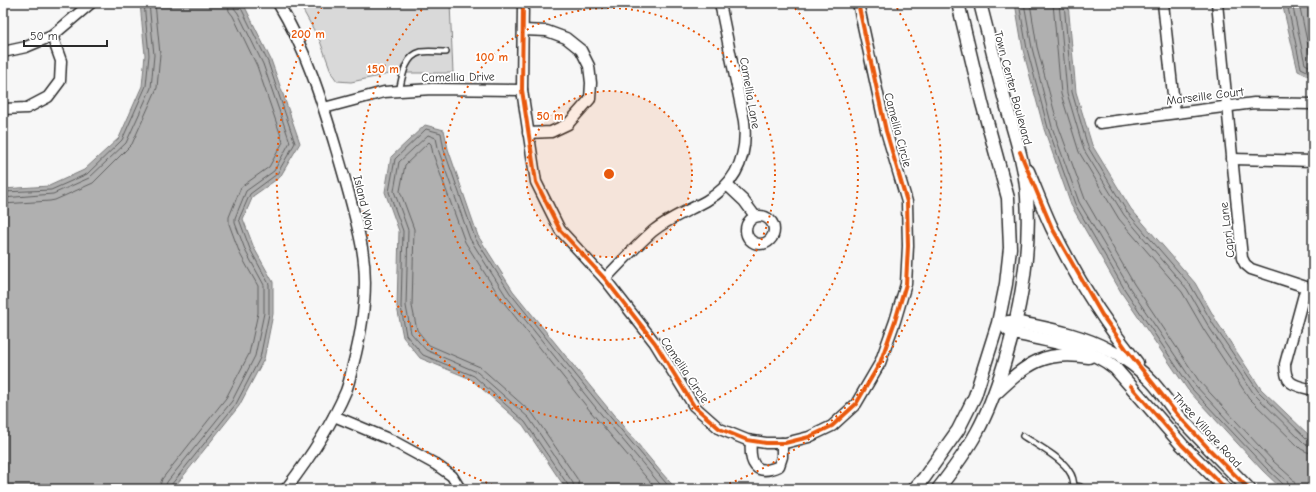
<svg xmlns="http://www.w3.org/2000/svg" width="1316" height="492" viewBox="0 0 1316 492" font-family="'Comic Neue',sans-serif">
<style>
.green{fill:#d9d9d9;stroke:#828282}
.water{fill:#b0b0b0;stroke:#7b7b7b}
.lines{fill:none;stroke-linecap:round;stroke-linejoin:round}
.shore{stroke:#606060;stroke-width:1}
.service-casing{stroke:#2b2b2b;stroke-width:8}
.minor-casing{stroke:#2b2b2b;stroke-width:13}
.tertiary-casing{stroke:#2b2b2b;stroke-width:15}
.service{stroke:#fff;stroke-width:5}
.minor{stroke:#fff;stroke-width:10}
.tertiary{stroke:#fff;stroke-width:12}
.cycleway-casing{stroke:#fff;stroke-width:6}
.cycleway{stroke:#e8590c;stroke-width:4}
.ring{fill:none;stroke:#e8590c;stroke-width:2;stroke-dasharray:2 4}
.labels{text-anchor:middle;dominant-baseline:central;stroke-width:3.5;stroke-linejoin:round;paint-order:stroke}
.street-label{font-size:12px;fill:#2b2b2b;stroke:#fff}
.centre{fill:#e8590c;stroke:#fff;stroke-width:2}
.ring-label{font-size:12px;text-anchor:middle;font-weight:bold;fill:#e8590c;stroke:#fff;stroke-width:3.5;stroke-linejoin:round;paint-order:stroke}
</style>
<rect width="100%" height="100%" fill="#f7f7f7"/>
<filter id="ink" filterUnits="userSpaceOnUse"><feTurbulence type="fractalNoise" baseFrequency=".025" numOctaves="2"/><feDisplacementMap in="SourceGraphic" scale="8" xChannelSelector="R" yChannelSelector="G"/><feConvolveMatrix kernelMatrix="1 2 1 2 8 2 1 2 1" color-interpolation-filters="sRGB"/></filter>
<g filter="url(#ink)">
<path class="green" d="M299 3H450L453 73H394L351 82 337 81 332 74 320 41Z"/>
<g class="water">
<path d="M140 3H241L245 7 271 60 300 143 280 177 253 196 243 219 254 248 273 282V314L264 359 239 406 173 489H3V189L49 186 84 170 119 138 142 86 145 55Z"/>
<path d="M1015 3H1068L1076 92 1092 145 1131 209 1195 283 1217 322 1261 389 1313 439V489H1282L1263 471 1188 390 1121 292 1071 205 1044 129 1023 50Z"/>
<path d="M1284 3H1313V78L1298 71 1283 7Z"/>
<path d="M425 125 444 130 448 149 478 236 513 291 603 402 661 472 676 489H566L523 425 471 379 420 358 403 337 397 307 399 231 385 192 391 157Z"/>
</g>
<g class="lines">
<g class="shore">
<path d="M1019 3 1027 49 1048 128 1075 204 1125 290 1191 388 1266 468 1283 484 1285 489"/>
<path d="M1024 3 1032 48 1052 127 1079 202 1129 287 1195 385 1269 465 1287 481 1290 489"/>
<path d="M1030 3 1037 47 1058 125 1085 199 1134 284 1199 381 1273 461 1292 478 1295 484 1296 489"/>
<path d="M1053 3 1061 94 1079 152 1119 219 1182 292 1204 330 1249 398 1301 449 1307 452 1313 453"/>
<path d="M1059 3 1067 93 1084 150 1124 215 1187 289 1209 327 1254 394 1305 444 1313 447"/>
<path d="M1064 3 1072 92 1088 147 1127 212 1191 286 1213 324 1258 391 1309 441 1313 442"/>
<path d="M1287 3 1301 68 1313 74"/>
<path d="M1292 3 1305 64 1313 68"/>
<path d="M1299 3 1311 60 1313 62"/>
<path d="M3 192 51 190 87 174 122 140 146 86 149 55 144 3"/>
<path d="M3 198 53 194 89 178 126 143 151 88 154 55 149 3"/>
<path d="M3 204 50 201 55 200 93 183 132 144 157 88 160 54 155 3"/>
<path d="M159 489 162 479 226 398 249 354 258 313V286L240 254 229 224V217L241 187 269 167 283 142 257 66 233 16 229 11 228 3"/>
<path d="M165 489 167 482 232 401 255 356 264 313V285L246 252 235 223V218L246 191 274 171 290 142 263 64 238 13 234 8V3"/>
<path d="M170 489 171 485 236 404 260 358 269 314V284L250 249 239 219 250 194 277 174 295 143 268 62 242 10 239 6V3"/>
<path d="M569 489 568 485 525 422 474 376 423 355 406 335 401 307 403 231 389 192 395 159 426 129 441 133 444 150 475 238 510 293 600 405 671 489"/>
<path d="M574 489 573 483 529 418 477 372 426 350 411 333 406 306 408 230 394 191 399 162 428 135 436 138 439 152 470 239 506 296 596 408 664 489"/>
<path d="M580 489 578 480 533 414 480 367 429 345 417 330 412 306 414 229 400 191 405 165 429 142 431 144 433 154 465 242 501 299 591 412 656 489"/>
</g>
<g class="service-casing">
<g id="service">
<path d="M399 92C402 79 404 56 421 52 428 51 438 52 446 52"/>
<path d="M1023 436C1035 444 1063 459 1069 471 1073 476 1074 482 1074 489"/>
</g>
</g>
<g class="minor-casing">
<g id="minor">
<path d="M278 3C306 49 322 101 337 152 346 183 356 216 362 248 369 287 363 327 353 365 351 374 349 383 346 391 331 426 309 459 286 489"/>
<path d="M523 3 522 90 536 182 560 230 605 279 655 343 694 406 720 429 747 440 766 443H785L809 437 832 426 856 404 880 363 895 321 906 284 908 246 907 202 886 131 858 3"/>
<path d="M1163 3 1175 113"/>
<path d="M1217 3 1242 258 1245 264 1251 269 1306 287 1285 364C1285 386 1295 385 1313 390"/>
<path d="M523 30 547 31 566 38 581 50 589 66 591 83 590 99 568 124 551 132 528 133"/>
<path d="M3 52 26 47 52 36 91 3"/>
<path d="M324 108 384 92 432 89 522 90"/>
<path d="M3 109 27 108 48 97 60 81 61 61 52 36"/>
<path d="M1100 123 1254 103 1313 104"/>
<path d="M1232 159 1313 161"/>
<path d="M727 185 744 201 755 216"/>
<circle cx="760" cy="230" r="14"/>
<path d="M605 279C620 263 636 246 653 231 669 218 688 211 706 201 737 183 748 156 744 121L720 3"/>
<path d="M334 416 391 440 435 464 452 476 460 489"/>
<path d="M751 441C749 463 755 477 779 466L782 457V443"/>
<path d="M1077 489H1079"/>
</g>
</g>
<g class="tertiary-casing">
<g id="tertiary">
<path d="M1028 171C1036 190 1043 209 1052 228 1074 274 1105 323 1137 363"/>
<path d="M1008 322H1016C1047 329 1080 334 1109 350 1125 358 1140 369 1153 383 1162 393 1169 404 1177 414 1200 440 1225 464 1249 489"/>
<path d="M1007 329 1013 333C1048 341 1086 345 1115 368L1182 445 1226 489"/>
<path d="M996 393C1028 363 1044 350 1089 357"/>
<path d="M914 489 924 478 958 430 975 396 998 323 1006 284 1010 248 1008 198 982 103 958 3"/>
<path d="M938 489C952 471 966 452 977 432 989 410 997 387 1004 364 1021 309 1031 255 1027 197 1025 163 1013 130 1004 97 996 66 988 34 980 3"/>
</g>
</g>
<use href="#service" class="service"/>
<use href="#minor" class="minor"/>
<use href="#tertiary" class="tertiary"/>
<g class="cycleway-casing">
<g id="cycleway">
<path d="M523 3 522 90 536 182 560 230 605 279 655 343 694 406 720 429 747 440 766 443H785L809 437 832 426 856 404 880 363 895 321 906 284 908 246 907 202 886 131 858 3"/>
<path d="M1020 152 1052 228 1102 315 1126 349 1177 414 1209 449 1249 489"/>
<path d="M1131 386 1182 445 1226 489"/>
</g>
</g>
<use href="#cycleway" class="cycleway"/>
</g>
</g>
<circle cx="609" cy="174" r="83" fill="#e8590c" fill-opacity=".12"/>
<g class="ring">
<circle cx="609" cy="174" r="83"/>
<circle cx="609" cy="174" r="166"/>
<path d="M791 4A249 249 0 1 1 427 4"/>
<path d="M504 489A332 332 0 0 1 324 3M894 3A332 332 0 0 1 714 489"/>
</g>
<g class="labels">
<g class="street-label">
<text transform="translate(458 77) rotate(-1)">Camellia Drive</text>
<text transform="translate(1013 88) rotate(75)">Town Center Boulevard</text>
<text transform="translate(750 93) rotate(80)">Camellia Lane</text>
<text transform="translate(1205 96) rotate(-7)">Marseille Court</text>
<text transform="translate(898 130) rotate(75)">Camellia Circle</text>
<text transform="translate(364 203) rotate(76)">Island Way</text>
<text transform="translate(1227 230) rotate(-97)">Capri Lane</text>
<text transform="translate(685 370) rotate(56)">Camellia Circle</text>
<text transform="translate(1207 430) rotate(48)">Three Village Road</text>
</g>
</g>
<circle cx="609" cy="174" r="6" class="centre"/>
<g class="ring-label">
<text x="308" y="38">200 m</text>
<text x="492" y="61">100 m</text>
<text x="383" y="73">150 m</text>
<text x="550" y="120">50 m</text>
</g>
<rect width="1316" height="492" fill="none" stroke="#fff" stroke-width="16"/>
<rect x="8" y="8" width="1300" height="476" fill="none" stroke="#2b2b2b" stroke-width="1.5" filter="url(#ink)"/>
<path d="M24 40v6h83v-6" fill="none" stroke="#2b2b2b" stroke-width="2"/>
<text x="30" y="40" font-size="12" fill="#2b2b2b" stroke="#ffffff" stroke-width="3" paint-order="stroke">50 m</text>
</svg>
